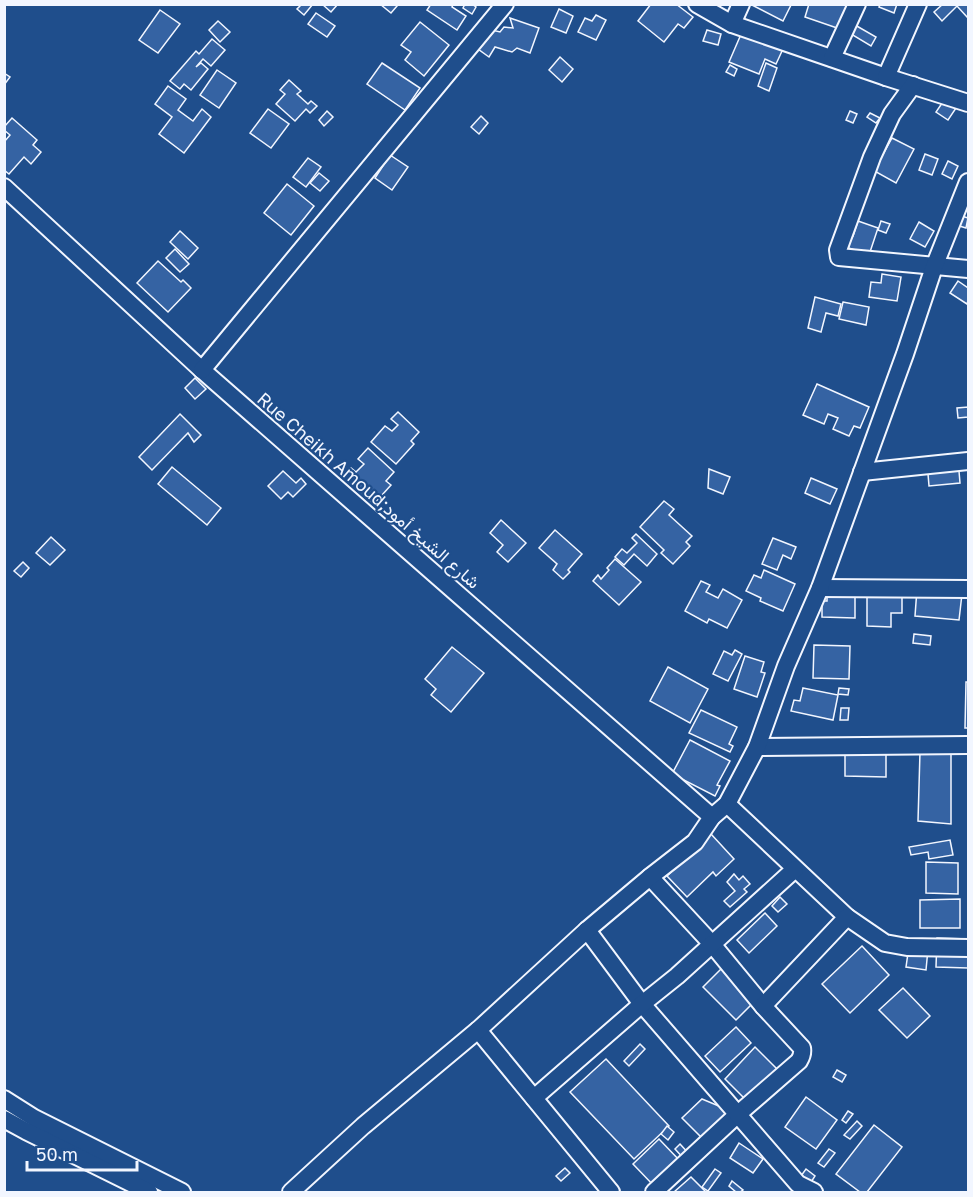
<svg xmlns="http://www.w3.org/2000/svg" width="973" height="1197" viewBox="0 0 973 1197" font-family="'Golos Text',Vazirmatn,sans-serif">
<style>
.building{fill:#3563a3;stroke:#f2f6ff;stroke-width:1.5}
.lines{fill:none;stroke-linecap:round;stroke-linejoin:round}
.minor-casing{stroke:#f2f6ff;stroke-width:20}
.minor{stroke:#1f4e8c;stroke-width:16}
.labels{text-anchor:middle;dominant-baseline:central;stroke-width:4.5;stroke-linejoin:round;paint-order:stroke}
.street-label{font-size:18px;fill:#f2f6ff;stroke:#1f4e8c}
</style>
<rect width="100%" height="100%" fill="#1f4e8c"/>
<g class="building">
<path d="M302 4H313L304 15 297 9Z"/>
<path d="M322 4H338L331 12Z"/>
<path d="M380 4H395L397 6 391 13Z"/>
<path d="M431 4H453L452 7 466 16 457 30 427 10Z"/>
<path d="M465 4H472L476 7 472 14 463 8Z"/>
<path d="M651 4H676L693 17 684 28 678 24 664 42 638 21Z"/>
<path d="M750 4H791V5L783 21Z"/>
<path d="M809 4H848L840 29 805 17Z"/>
<path d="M880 4H897L894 13 879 7Z"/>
<path d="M943 4H968V18L957 6 942 21 934 12Z"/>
<path d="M559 9 573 16 566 33 551 27Z"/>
<path d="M160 10 180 24 158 53 139 40Z"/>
<path d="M316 13 335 26 327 37 308 24Z"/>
<path d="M596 15 606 20 596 40 578 32 585 18 592 21Z"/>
<path d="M510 18 539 28 530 53 517 48 512 52 495 47 489 57 478 49 492 30 500 32 504 27 513 28Z"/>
<path d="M218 21 230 32 220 42 209 30Z"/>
<path d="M420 22 449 45 424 76 405 60 411 52 401 45Z"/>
<path d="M855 25 876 37 871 46 851 34Z"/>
<path d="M707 30 721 34 718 45 703 41Z"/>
<path d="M742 32 783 49 776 64 765 59 759 74 729 62Z"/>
<path d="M212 39 225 50 211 66 203 59 196 67 201 63 208 69 191 90 184 84 180 89 170 81 196 51 199 54Z"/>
<path d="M560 57 573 69 562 82 549 70Z"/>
<path d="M382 63 420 88 405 110 367 84Z"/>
<path d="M766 63 777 68 769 91 758 86Z"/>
<path d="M730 65 737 69 734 76 726 72Z"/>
<path d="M217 70 236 83 219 108 200 95Z"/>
<path d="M4 73 10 77 4 85Z"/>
<path d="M289 80 301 91 297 94 308 104 311 101 317 106 310 113 306 109 295 121 276 104 285 94 280 90Z"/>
<path d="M168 86 186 99 178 110 193 121 202 109 211 117 184 153 159 134 172 117 155 104Z"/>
<path d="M951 90 968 109 967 111 958 105 948 120 936 112Z"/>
<path d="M268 109 289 124 271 148 250 133Z"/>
<path d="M327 111 333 117 324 126 319 120Z"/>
<path d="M850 111 857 114 853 123 846 120Z"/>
<path d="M870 113 880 118 876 123 867 117Z"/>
<path d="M481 116 488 123 479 134 471 127Z"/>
<path d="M12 118 37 140 33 145 41 152 31 164 24 157 9 174 4 170V142L10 135 4 130V127Z"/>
<path d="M892 138 914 149 896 183 869 168 877 153 882 156Z"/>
<path d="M925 154 938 159 932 175 919 170Z"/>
<path d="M390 155 408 167 392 190 375 178Z"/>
<path d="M308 158 321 167 306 187 293 177Z"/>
<path d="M948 161 958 166 952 179 942 174Z"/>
<path d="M319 173 329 181 320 191 310 183Z"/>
<path d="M287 184 314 206 291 235 264 213Z"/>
<path d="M959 215 968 218 966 228 956 225Z"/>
<path d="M858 221 878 228 869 255 840 245 844 233 853 236Z"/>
<path d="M881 221 890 224 886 233 878 230Z"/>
<path d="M919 222 934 231 925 247 910 239Z"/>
<path d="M180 231 198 248 188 259 170 242Z"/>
<path d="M175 249 189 264 180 272 166 258Z"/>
<path d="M158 261 181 282 183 280 191 288 168 312 137 283Z"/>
<path d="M882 274 901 277 897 301 869 297 871 282 881 283Z"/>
<path d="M958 281 968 288V301L967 304 950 293Z"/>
<path d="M815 297 841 304 838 316 826 313 821 332 808 328Z"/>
<path d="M843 302 869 307 866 325 839 319Z"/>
<path d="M195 378 206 389 195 399 185 388Z"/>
<path d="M817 384 869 407 860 428 854 426 849 436 833 429 838 418 828 414 824 424 803 415Z"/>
<path d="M968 407V417L958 418 957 408Z"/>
<path d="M398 412 419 432 411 441 414 444 396 464 371 442 385 426 392 431 398 425 391 419Z"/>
<path d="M180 414 201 435 194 442 188 433 152 470 139 457Z"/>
<path d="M368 448 394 472 386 481 391 485 374 504 344 475 351 468 356 472 364 464 358 459Z"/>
<path d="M958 459 960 483 929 486 927 462Z"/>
<path d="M172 467 221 508 207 525 158 484Z"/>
<path d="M709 469 730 477 723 494 708 488Z"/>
<path d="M283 471 296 483 301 478 306 484 293 497 288 492 281 499 268 486Z"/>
<path d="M811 478 837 489 830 504 805 493Z"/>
<path d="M664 501 674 509 669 515 692 536 686 542 690 546 673 564 661 553 664 550 640 527Z"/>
<path d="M501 520 526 543 508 562 497 552 503 545 490 533Z"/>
<path d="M555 530 582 554 568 570 570 572 563 579 553 570 557 564 539 548Z"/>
<path d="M636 534 657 554 647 566 634 554 624 565 615 557 622 549 627 553 637 543 632 538Z"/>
<path d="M51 537 65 550 50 565 36 553Z"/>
<path d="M773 538 796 547 791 559 783 555 777 570 762 564Z"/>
<path d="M615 559 641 582 619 605 593 581 598 575 601 579 609 570 607 568Z"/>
<path d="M23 562 29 568 21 577 14 571Z"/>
<path d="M764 570 795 584 783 611 760 601 761 598 746 591 754 575 761 578Z"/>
<path d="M701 581 710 585 706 592 718 598 723 589 742 600 727 628 709 619 707 623 685 611Z"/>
<path d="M917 589 962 594 959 620 915 616Z"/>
<path d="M827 590 855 591V618L822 617V601H827Z"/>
<path d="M902 590V613H891V627L867 626V592Z"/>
<path d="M914 634 931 636 930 645 913 643Z"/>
<path d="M814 645 850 646 849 679 813 678Z"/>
<path d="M452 647 484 673 451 712 431 695 436 689 425 679Z"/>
<path d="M735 650 742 654 728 681 713 674 724 651 732 655Z"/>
<path d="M745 656 764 662 761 672 765 673 757 697 734 689Z"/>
<path d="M668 667 708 689 690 723 650 701Z"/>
<path d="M966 682H968V728H965Z"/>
<path d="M803 688 838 695 833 720 791 711 794 700 800 701Z"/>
<path d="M839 688 849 689 848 695 838 694Z"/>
<path d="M841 708H849L848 720H840Z"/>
<path d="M701 710 737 727 729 744 733 746 730 752 689 733Z"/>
<path d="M690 740 730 761 717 785 720 786 715 796 672 774Z"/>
<path d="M845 750 886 751V777L845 776Z"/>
<path d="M951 751V824L918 821 920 752Z"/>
<path d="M711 834 734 859 716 876 713 872 687 897 667 876Z"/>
<path d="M950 840 953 855 929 859 928 852 911 855 909 847Z"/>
<path d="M926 862 958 863V894L926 893Z"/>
<path d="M734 874 739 880 743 876 750 884 744 889 747 892 730 907 724 901 735 891 727 882Z"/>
<path d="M780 897 787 904 778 912 772 906Z"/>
<path d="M960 899V928H920V900Z"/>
<path d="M765 913 777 926 749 953 737 940Z"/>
<path d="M937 938 968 939V968L936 967Z"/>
<path d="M862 946 889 975 850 1013 822 984Z"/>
<path d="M909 946 928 949 926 970 906 967Z"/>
<path d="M721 969 754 1002 736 1020 703 987Z"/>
<path d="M903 988 930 1016 907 1038 879 1010Z"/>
<path d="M736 1027 751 1043 720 1072 705 1056Z"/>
<path d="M640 1044 645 1049 629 1066 624 1061Z"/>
<path d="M755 1047 777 1069 746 1100 725 1079Z"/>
<path d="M606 1059 669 1126 634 1159 570 1092Z"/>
<path d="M837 1070 846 1075 842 1082 833 1077Z"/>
<path d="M806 1097 837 1120 816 1149 785 1127Z"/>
<path d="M702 1099 738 1114 704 1140 682 1118Z"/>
<path d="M848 1111 853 1114 846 1123 842 1120Z"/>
<path d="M857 1121 862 1126 850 1139 844 1135Z"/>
<path d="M874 1125 902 1147 867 1192H860L836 1174Z"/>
<path d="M667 1126 674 1132 668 1140 661 1134Z"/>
<path d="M659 1139 681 1162 655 1187 633 1164Z"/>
<path d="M739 1143 763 1159 753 1173 730 1158Z"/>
<path d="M680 1144 691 1156 686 1161 675 1149Z"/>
<path d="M829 1149 835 1153 824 1167 818 1163Z"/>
<path d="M565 1168 570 1173 561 1181 556 1176Z"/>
<path d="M715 1169 721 1173 708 1191 702 1187Z"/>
<path d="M806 1169 815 1176 808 1187 798 1180Z"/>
<path d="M691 1177 706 1192H674Z"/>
<path d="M732 1181 743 1190 740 1192H736L729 1186Z"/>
</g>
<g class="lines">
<g class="minor-casing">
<g id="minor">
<path d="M697 4 732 24 886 77 968 103"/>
<path d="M732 24 741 4"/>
<path d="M832 58 857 4"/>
<path d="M886 77 918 4"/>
<path d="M913 85 892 114 872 157 838 250 839 257 968 269"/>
<path d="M4 187 202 370 712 817"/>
<path d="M202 370 505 4"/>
<path d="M862 472 968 461"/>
<path d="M820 588 968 589"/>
<path d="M757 747 968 745"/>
<path d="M727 804 847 917 885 943 907 947 968 948"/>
<path d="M650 877 712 944 763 1006 802 1048C803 1053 802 1056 799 1061L738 1114 654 1192"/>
<path d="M587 930 642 1004 798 1184 814 1192"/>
<path d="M763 1006 847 917"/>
<path d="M478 1030 611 1192"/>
<path d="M534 1098 642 1004 677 976 795 869"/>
<path d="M4 1099 34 1118 182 1192"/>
<path d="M4 1119 26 1131 149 1192"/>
<path d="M291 1192 363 1126 478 1030 587 930 650 877 695 842 712 817 727 804 757 747 786 666 820 588 905 354 934 267 968 182"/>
</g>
</g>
<use href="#minor" class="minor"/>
</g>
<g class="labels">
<g class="street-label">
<text transform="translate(369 490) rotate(41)">Rue Cheikh Amoud;شارع الشيخ أمود</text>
</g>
</g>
<rect width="973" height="1197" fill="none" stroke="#f2f6ff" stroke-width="12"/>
<path d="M27 1161v9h110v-9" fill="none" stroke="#f2f6ff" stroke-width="3"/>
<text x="36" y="1161" font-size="18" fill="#f2f6ff" stroke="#1f4e8c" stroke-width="4.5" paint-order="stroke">50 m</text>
</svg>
